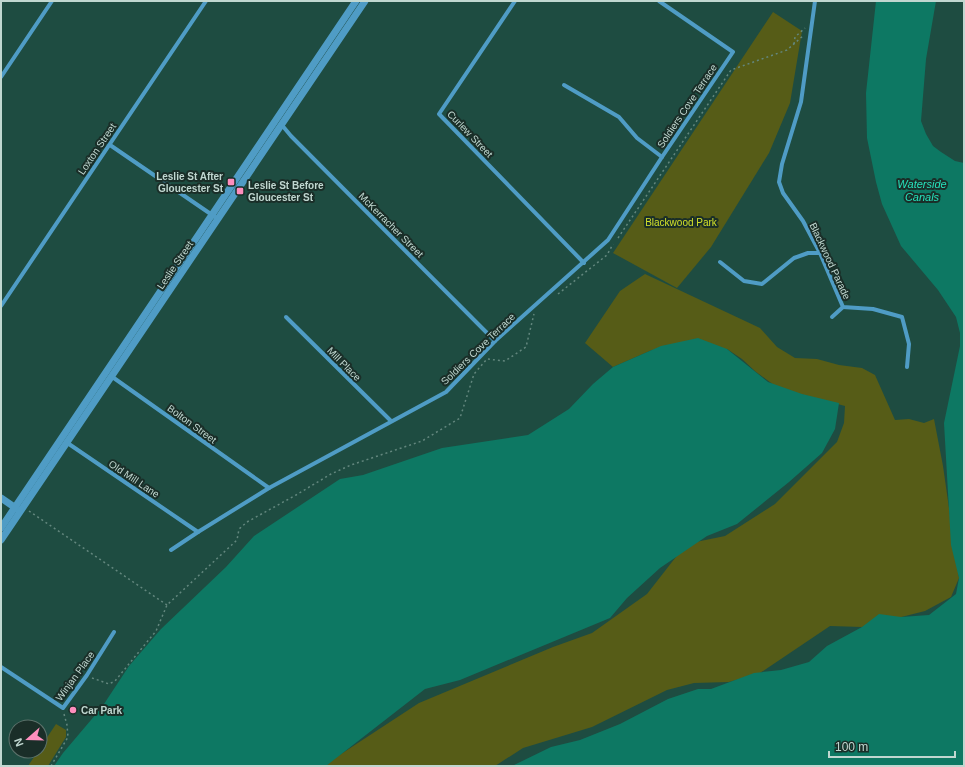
<svg xmlns="http://www.w3.org/2000/svg" width="965" height="767" viewBox="0 0 965 767" font-family="Arial,sans-serif">
<style>
.green{fill:#565c17}
.water{fill:#0d7863}
.lines{fill:none;stroke-linecap:round;stroke-linejoin:round}
.path{stroke:#63877e;stroke-width:1.5;stroke-dasharray:2 3;stroke-linecap:butt}
.minor{stroke:#4f9cc5;stroke-width:4}
.tertiary{stroke:#4f9cc5;stroke-width:7}
.poi-dot{fill:#fe8ebd;stroke:#1a2e28;stroke-width:1.5}
.labels{text-anchor:middle;dominant-baseline:central;stroke-width:4;stroke-linejoin:round;paint-order:stroke}
.street-label{font-size:10px;fill:#c0d7d0;stroke:#1a2e28}
.poi-label{font-size:10px;font-weight:bold;fill:#c0d7d0;stroke:#1a2e28;text-anchor:start}
.park-label{font-size:10px;fill:#d2e12a;stroke:#1a2e28}
.water-label{font-size:11px;font-style:italic;fill:#26e2bc;stroke:#1a2e28}
</style>
<rect width="100%" height="100%" fill="#1e4c41"/>
<g class="green">
<path d="M773 12 802 31 790 103 769 153 711 247 677 288 613 253Z"/>
<path d="M645 274 760 328 777 347 795 358 817 359 839 365 862 368 875 375 895 420 909 419 924 423 934 419 943 466 959 578 951 597 925 611 862 627 830 626 760 673 729 682 694 683 667 690 592 727 523 748 495 766H321L338 756 419 703 553 647 592 633 647 594 686 544 725 536 775 504 837 442 844 423 845 406 778 388 756 372 742 359 727 349 652 350 613 367 585 343 620 291Z"/>
<path d="M56 724 66 730V737L48 766H28L38 751H40V748Z"/>
</g>
<g class="water">
<path d="M876 1H936L926 59 921 121 926 134 933 146 941 152 955 161 964 163V766H512L551 747 580 740 620 724 668 699 698 689H711L754 673 781 670 809 662 827 646 862 627 879 614 901 617 929 615 956 594 959 578 951 545 944 423 960 346V333L956 317 938 290 901 246 882 204 876 182 867 138 866 93Z"/>
<path d="M698 338 727 349 768 382 802 394 839 403 835 429 822 453 789 482 737 524 707 536 660 568 627 598 610 618 460 680 425 689 326 766H54L63 753 102 707 129 666 161 629 226 567 254 536 340 479 363 475 442 448 528 435 569 409 593 384 613 367 661 346Z"/>
</g>
<g class="lines">
<g class="path">
<path d="M794 44 795 37 805 28"/>
<path d="M618 238 731 70 787 50 804 35"/>
<path d="M558 294 607 255 613 244"/>
<path d="M29 511 167 605"/>
<path d="M92 678 109 684 115 681 156 631 167 605 237 540 239 529 247 522 296 495 331 474 351 465 422 441 460 418 474 374 487 359 505 361 526 347 534 314"/>
<path d="M51 766 68 737 67 725 64 714"/>
</g>
<g class="minor">
<path d="M515 1 439 114 584 263"/>
<path d="M815 1 801 102 782 164 779 182 783 193 803 221 820 253 843 307 873 309 902 317 909 344 907 367"/>
<path d="M1 77 52 1"/>
<path d="M564 85 619 117 637 138 662 157"/>
<path d="M281 124 291 136 495 341"/>
<path d="M110 145 218 219"/>
<path d="M720 262 744 281 762 284 794 258 808 253H820"/>
<path d="M1 306 206 1"/>
<path d="M286 317 391 421"/>
<path d="M832 317 843 307"/>
<path d="M111 376 269 488"/>
<path d="M66 442 198 532"/>
<path d="M171 550 198 532 269 488 446 392 495 341 608 240 662 157 733 52 659 1"/>
<path d="M1 667 63 708 87 675 114 632"/>
</g>
<g class="tertiary">
<path d="M1 498 17 509"/>
<path d="M1 528 356 1"/>
<path d="M1 540 365 1"/>
</g>
</g>
<g class="poi-dot">
<rect x="227" y="178" width="8" height="8" rx="2"/>
<rect x="236" y="187" width="8" height="8" rx="2"/>
<circle cx="73" cy="710" r="4"/>
</g>
<g class="labels">
<g class="street-label">
<text transform="translate(687 106) rotate(-56)">Soldiers Cove Terrace</text>
<text transform="translate(470 134) rotate(46)">Curlew Street</text>
<text transform="translate(97 149) rotate(-56)">Loxton Street</text>
<text transform="translate(391 225) rotate(45)">McKerracher Street</text>
<text transform="translate(830 261) rotate(65)">Blackwood Parade</text>
<text transform="translate(175 265) rotate(-56)">Leslie Street</text>
<text transform="translate(478 349) rotate(-44)">Soldiers Cove Terrace</text>
<text transform="translate(344 364) rotate(45)">Mill Place</text>
<text transform="translate(192 424) rotate(36)">Bolton Street</text>
<text transform="translate(134 479) rotate(34)">Old Mill Lane</text>
<text transform="translate(75 676) rotate(-54)">Winjan Place</text>
</g>
<g class="poi-label">
<text x="223" y="176" text-anchor="end">Leslie St After<tspan x="223" dy="12">Gloucester St</tspan></text>
<text x="248" y="185">Leslie St Before<tspan x="248" dy="12">Gloucester St</tspan></text>
<text x="81" y="710">Car Park</text>
</g>
<g class="park-label">
<text x="681" y="222">Blackwood Park</text>
</g>
<g class="water-label">
<text x="922" y="184">Waterside<tspan x="922" dy="13">Canals</tspan></text>
</g>
</g>
<rect width="965" height="767" fill="none" stroke="#c0d7d0" stroke-width="4"/>
<g transform="translate(28 739) rotate(250)"><circle r="19" fill="#1a2e28" stroke="#5c726b"/>
<path d="M0-3L7 15L0 10L-7 15Z" fill="#fe8ebd"/>
<text y="-6" font-size="11" font-weight="bold" text-anchor="middle" fill="#c0d7d0">N</text>
</g>
<path d="M829 751v6h126v-6" fill="none" stroke="#c0d7d0" stroke-width="2"/>
<text x="835" y="751" font-size="12" fill="#c0d7d0" stroke="#1a2e28" stroke-width="3" paint-order="stroke">100 m</text>
</svg>
